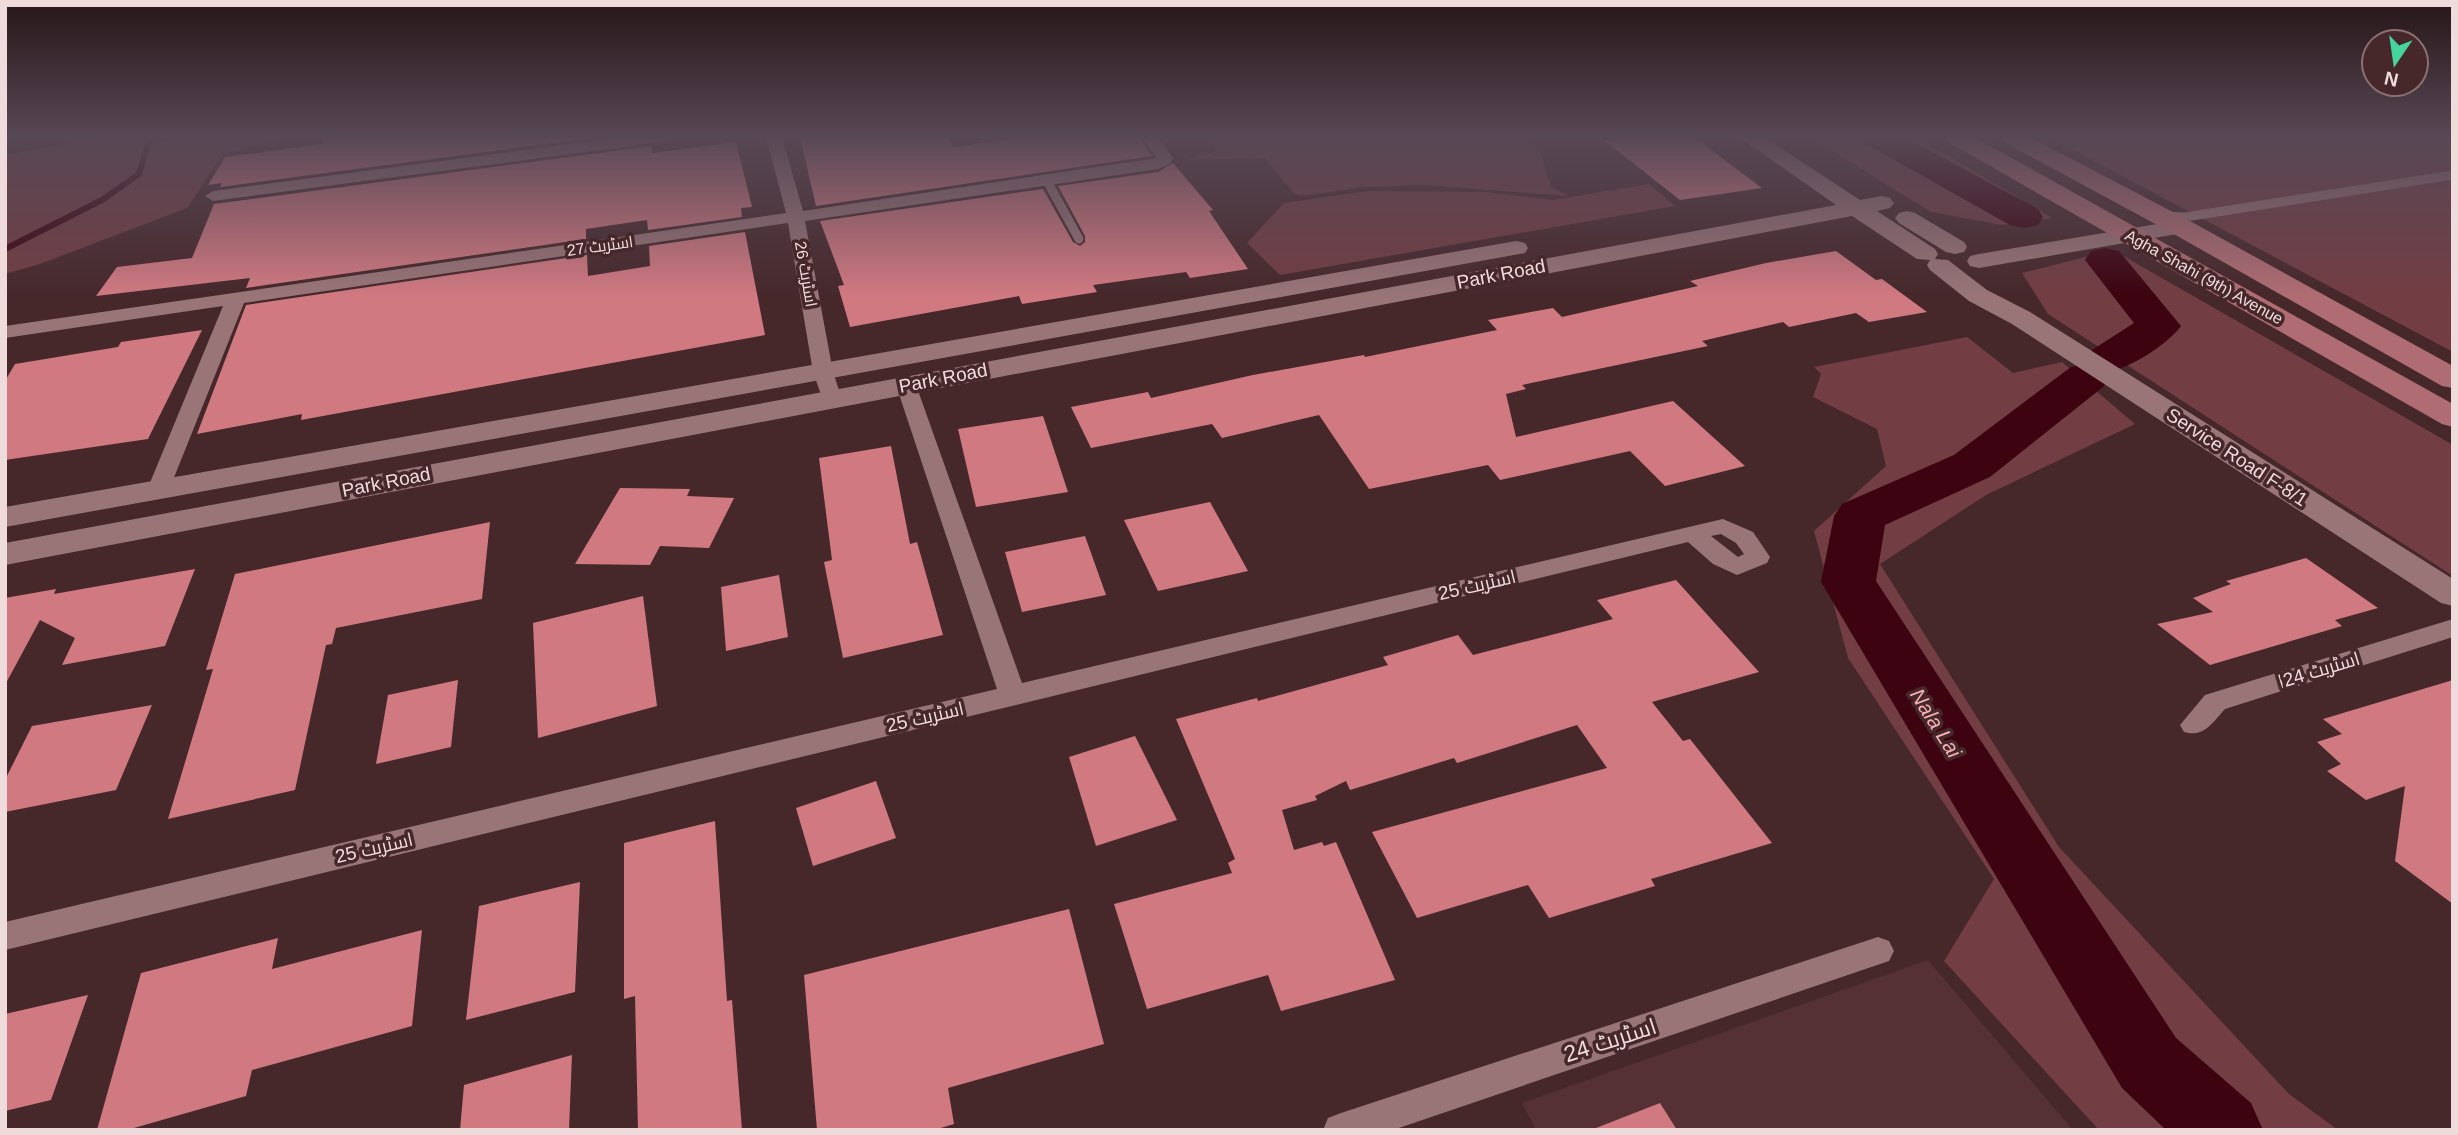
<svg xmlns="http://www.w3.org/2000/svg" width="2458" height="1135" viewBox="0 0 2458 1135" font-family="Arial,Cairo,sans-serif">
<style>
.built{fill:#553034}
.green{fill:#723d43}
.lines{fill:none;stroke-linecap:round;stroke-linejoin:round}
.stream{stroke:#3d0311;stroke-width:6}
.river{fill:#3d0311;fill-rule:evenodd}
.building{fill:#d07981}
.lane{stroke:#997578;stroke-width:9}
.street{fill:#997578;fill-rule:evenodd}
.secondary{fill:#997578;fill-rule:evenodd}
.primary{fill:#af6d73;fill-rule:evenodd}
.labels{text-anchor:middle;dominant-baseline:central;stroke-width:7;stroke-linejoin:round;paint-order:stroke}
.far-street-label{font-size:16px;fill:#f0dbdc;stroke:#46282b}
.street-label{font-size:19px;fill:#f0dbdc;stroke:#46282b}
.water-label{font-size:21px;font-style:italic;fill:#f7b0b6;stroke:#46282b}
.near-street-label{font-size:23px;fill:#f0dbdc;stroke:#46282b}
</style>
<rect width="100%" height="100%" fill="#46282b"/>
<path class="built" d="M1928 960 2073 1130H1536L1522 1103Z"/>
<g class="green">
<path d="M104 137H286L223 154 187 208 40 264 5 274V155Z"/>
<path d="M1210 137H1521L1541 154 1551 187 1569 196 1422 185 1363 187 1302 196 1293 193 1265 158 1187 160 1214 152 1216 143Z"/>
<path d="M1810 137H1917L2052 218 2002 225 1931 212Z"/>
<path d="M2049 137H2453V352Z"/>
<path d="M1649 184 1675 206 1280 275 1247 243 1284 203 1369 191 1485 192 1553 200Z"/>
<path d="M2113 250 2453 445V576L2048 314 2022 273Z"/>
<path d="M1967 337 2013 373 2062 362 2135 424 1986 495 1880 564 2059 847 2289 1094 2338 1130H2099L1944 961 1994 879 1848 658 1814 531 1886 466 1877 429 1813 397 1821 374 1814 367Z"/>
</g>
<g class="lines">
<path class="stream" d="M5 249 102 200 139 174 148 143 164 137"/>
<g class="river">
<path d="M1861 137H1904L2038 209 2043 217 2038 225 2024 228 2010 225 1866 144Z"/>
<path d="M2105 248 2119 251 2181 326C2168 344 2128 370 2106 372L2110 377 2103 387 1990 477 1885 525 1876 581 2176 1038 2251 1103 2263 1130H2166L2122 1088 1821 582 1834 516 1842 504 1954 455 2071 367 2089 364 2086 359 2092 350 2134 323 2085 260 2091 251Z"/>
</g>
</g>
<g class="building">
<path d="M325 137H600L220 187 222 183 208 185 225 157 323 144Z"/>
<path d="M800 137H948L953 147 1027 137H1139L1152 156 816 206Z"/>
<path d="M1634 137H1694L1762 188 1680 200 1605 141Z"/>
<path d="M736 142 752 207 741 208 742 217 648 230 647 220 586 229V239L246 288 250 278 96 296 117 267 192 258 214 204 652 146V153Z"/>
<path d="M1173 163 1213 210 1209 211 1248 269 1190 278 1186 272 1093 285 1097 292 1022 304 1019 296 850 327 838 286 844 285 820 221 1043 189 1073 242 1080 246 1085 242V236L1058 186 1158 172Z"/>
<path d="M745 232 765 335 301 420 302 414 197 434 246 305 587 255 588 276 650 266 649 246Z"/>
<path d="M1836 251 1876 280 1882 279 1927 312 1869 322 1856 313 1789 327 1783 322 1702 341 1708 346 1522 385 1526 389 1506 394 1516 437 1673 401 1745 466 1665 486 1630 451 1500 480 1488 465 1369 489 1319 415 1222 438 1212 424 1091 448 1071 407 1148 392 1151 398 1253 375 1364 355 1365 357 1497 330 1488 320 1553 308 1562 317 1698 286 1690 281 1766 263Z"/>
<path d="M202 330 148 439 5 460V381L15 364 118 347 121 342Z"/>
<path d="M1043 416 1068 492 976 507 958 429Z"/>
<path d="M891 446 910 544 917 542 943 635 843 658 824 562 832 560 819 458Z"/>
<path d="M620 488 690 489 687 496 734 498 709 548 660 546 650 565 575 564Z"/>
<path d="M1210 502 1248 571 1158 591 1124 520Z"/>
<path d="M490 522 482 599 336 628 332 644 326 645 295 790 168 819 213 669 206 670 235 574Z"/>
<path d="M1085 536 1106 595 1022 612 1005 552Z"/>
<path d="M2306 558 2378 608 2335 620 2342 626 2210 665 2157 624 2213 612 2193 598 2231 584 2226 581Z"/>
<path d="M195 569 165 646 62 665 75 638 40 620 5 685V598L56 589 54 594Z"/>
<path d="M779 575 788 637 726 651 721 587Z"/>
<path d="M1676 580 1759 672 1652 702 1683 741 1690 739 1772 843 1651 879 1655 886 1549 918 1528 885 1417 918 1372 832 1607 768 1577 725 1457 763 1454 758 1350 790 1346 781 1315 796 1317 800 1282 810 1294 850 1322 842 1324 846 1336 842 1395 980 1281 1011 1268 975 1147 1009 1114 904 1232 873 1228 863 1235 859 1176 719 1257 698 1258 701 1388 665 1383 657 1458 635 1473 655 1613 619 1597 600Z"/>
<path d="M643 596 657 706 538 738 533 623Z"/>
<path d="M458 680 451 747 376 764 388 695Z"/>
<path d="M2453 680V904L2395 861 2405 786 2366 800 2327 771 2341 764 2317 742 2342 734 2323 719Z"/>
<path d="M152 705 116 790 5 812V780L32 726Z"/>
<path d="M1135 736 1177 820 1096 846 1069 757Z"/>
<path d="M876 781 896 838 813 866 796 808Z"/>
<path d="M715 821 727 1001 732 1000 742 1130H638L635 996 624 999V843Z"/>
<path d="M580 882 575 992 466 1020 479 906Z"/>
<path d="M1069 909 1104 1044 948 1088 954 1124 934 1130H817L804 975Z"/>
<path d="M422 930 412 1026 252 1070 246 1096 127 1130H97L141 973 278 938 272 969Z"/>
<path d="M88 995 51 1100 5 1111V1014Z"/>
<path d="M572 1055 569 1130H460L464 1085Z"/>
<path d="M1660 1103 1677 1130H1596V1128Z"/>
</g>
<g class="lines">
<g class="lane">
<path d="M1047 181 1079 239"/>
<path d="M2166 216 2185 217 2453 175"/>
</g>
<g class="street">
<path d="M623 137H669L661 142 213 201 205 196 213 191Z"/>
<path d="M766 137H782L803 211 1157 158 1141 137H1157L1173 157 1170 164 1158 169 805 221 833 372 842 399 838 403H824L813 372 788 223 244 303 169 490 166 495H150L147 490 223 306 5 338V326L786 213Z"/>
<path d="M906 379 913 381 916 385 1022 683 1723 519 1753 532 1770 557 1767 563 1737 575 1713 564 1688 542 5 950V922L997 689 896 385 899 381ZM1721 534 1736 543 1744 554 1738 557 1711 536Z"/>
<path d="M2453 619V637L2225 709C2212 723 2204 738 2184 732L2180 725 2205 695Z"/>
<path d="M1878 937 1889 941 1894 951 1889 961 1393 1130H1323L1328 1118 1341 1113Z"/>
</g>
<g class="secondary">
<path d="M1739 137H1764L1860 200 1882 196 1890 198 1894 203 1890 208 1877 211 1935 249 1938 254 1935 259 1948 260 1987 290 2030 312 2453 579V606L2441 603 2012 324 1969 301 1930 270 1927 265 1930 260 1917 259 1852 216 5 565V543L1836 205Z"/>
<path d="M1907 211 1915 213 1964 242 1967 247 1964 252 1955 254 1946 252 1899 223 1895 218 1899 213Z"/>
<path d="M2181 220 2189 222 2193 227 2189 232 1979 268 1970 266 1967 261 1970 256 1979 254Z"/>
<path d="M1516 241 1525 243 1528 248 1525 253 5 527V507Z"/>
</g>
<g class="primary">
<path d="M1945 137H1974L2453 404V427L2442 424 1948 142Z"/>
<path d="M2001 137H2030L2190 221 2453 366V388L2442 386 2172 233 2004 142Z"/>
</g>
</g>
<linearGradient id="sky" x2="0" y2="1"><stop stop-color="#261618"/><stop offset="0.46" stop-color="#574855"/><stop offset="1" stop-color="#574855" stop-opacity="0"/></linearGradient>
<rect width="2458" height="296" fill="url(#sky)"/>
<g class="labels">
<g class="far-street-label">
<text transform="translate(600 246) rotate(-8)">اسٹریٹ 27</text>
<text transform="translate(806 274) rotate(80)">اسٹریٹ 26</text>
<text transform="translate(2204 277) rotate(29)">Agha Shahi (9th) Avenue</text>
</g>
<g class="street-label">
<text transform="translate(1501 274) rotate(-11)">Park Road</text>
<text transform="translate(943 378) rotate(-11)">Park Road</text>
<text transform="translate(2237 457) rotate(33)">Service Road F-8/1</text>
<text transform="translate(386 482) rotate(-11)">Park Road</text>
<text transform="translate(1477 585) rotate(-13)">اسٹریٹ 25</text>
<text transform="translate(2319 670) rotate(-17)">اسٹریٹ 24ا</text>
<text transform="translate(925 717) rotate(-13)">اسٹریٹ 25</text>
<text transform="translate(374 848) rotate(-13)">اسٹریٹ 25</text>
</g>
<g class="water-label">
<text transform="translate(1936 723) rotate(58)">Nala Lai</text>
</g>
<g class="near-street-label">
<text transform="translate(1610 1040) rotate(-18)">اسٹریٹ 24</text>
</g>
</g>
<rect width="2458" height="1135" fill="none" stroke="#f0dbdc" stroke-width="14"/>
<g transform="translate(2395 63) rotate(193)"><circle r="33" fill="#46282b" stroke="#8a7072" stroke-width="2"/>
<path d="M0-5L12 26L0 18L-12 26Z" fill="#46d49e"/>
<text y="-10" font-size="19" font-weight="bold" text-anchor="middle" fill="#f0dbdc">N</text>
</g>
</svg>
